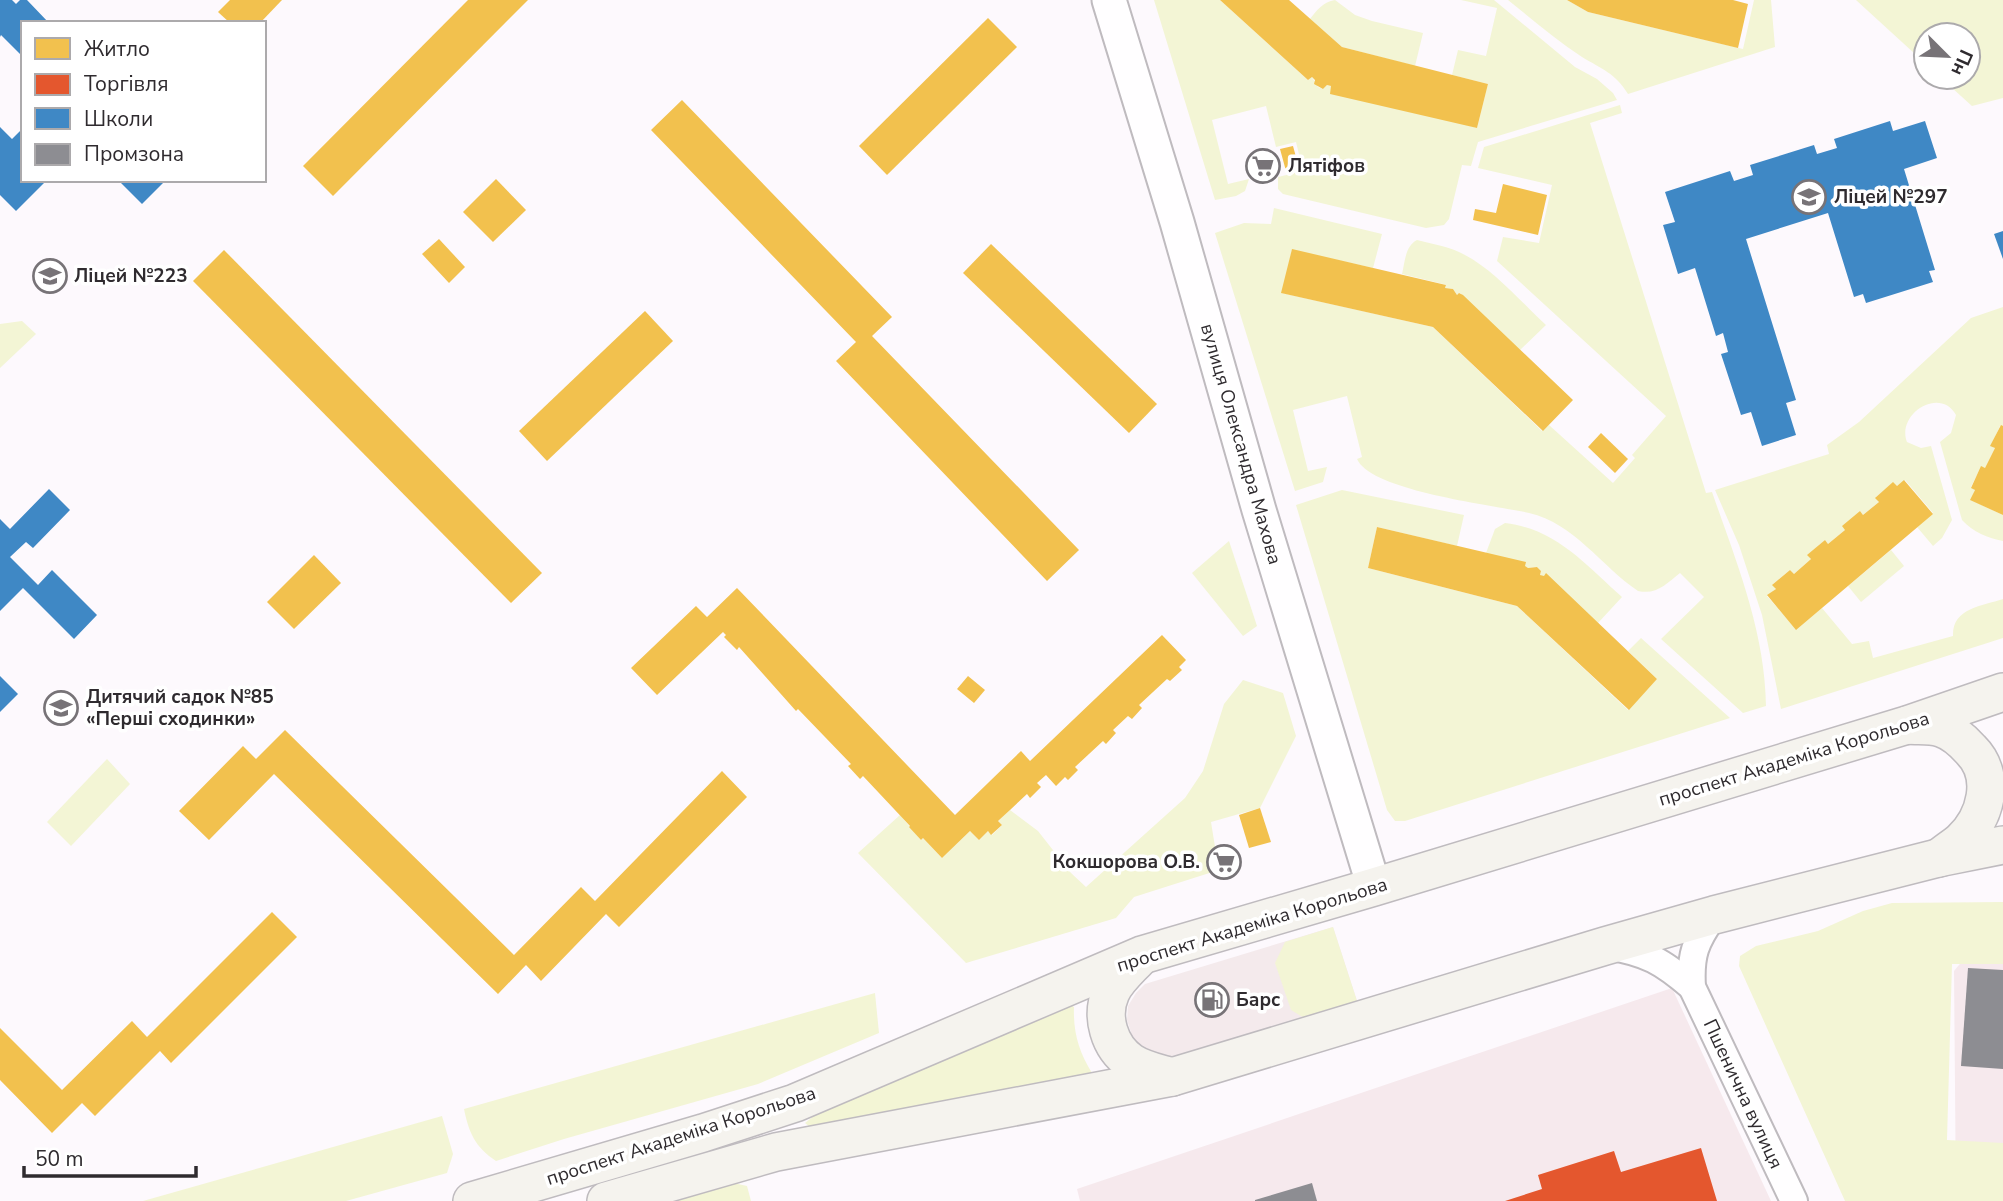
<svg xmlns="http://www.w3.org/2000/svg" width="2003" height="1201" viewBox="0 0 2003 1201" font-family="'Nunito Sans',sans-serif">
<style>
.commercial{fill:#f4eaec}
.industrial{fill:#f6e9ed}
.green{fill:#f3f5d5}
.homes{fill:#f2c14e}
.shops{fill:#e4572e}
.schools{fill:#3f88c5}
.industry{fill:#8d8d92}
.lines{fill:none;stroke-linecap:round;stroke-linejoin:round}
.minor-casing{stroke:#bfbbbf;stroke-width:30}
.tertiary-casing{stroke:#bfbbbf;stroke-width:37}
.secondary-casing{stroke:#bfbbbf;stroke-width:40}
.minor{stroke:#fffeff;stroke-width:26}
.tertiary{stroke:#fffeff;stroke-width:33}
.secondary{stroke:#f5f3ee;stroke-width:37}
.labels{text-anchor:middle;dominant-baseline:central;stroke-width:7;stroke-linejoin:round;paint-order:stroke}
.poi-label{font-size:19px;font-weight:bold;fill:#2f2b2f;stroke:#fff;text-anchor:start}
.street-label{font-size:19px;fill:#2f2b2f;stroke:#fff}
</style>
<rect width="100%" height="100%" fill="#fdf9fd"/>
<path class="commercial" d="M1333 927 1358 1004 1163 1062 1135 1045 1127 1020 1128 1006 1136 993 1145 984Z"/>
<g class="industrial">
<path d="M2003 912V1201H1956L1954 971Z"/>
<path d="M1672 988 1771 1201H1080L1077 1189Z"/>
</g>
<g class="green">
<path d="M1154 0H1220L1308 80 1312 77 1318 87 1323 89 1327 85 1477 128 1488 84 1452 75 1458 50 1486 56 1497 8 1461 0H1494L1575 67 1597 79 1613 93 1617 100 1478 142 1471 166 1462 165 1449 219 1444 225 1426 228 1283 194 1278 189V177L1303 171 1296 142 1276 147 1266 106 1212 120 1228 184 1249 179 1245 191 1236 196 1215 200Z"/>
<path d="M1335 0 1355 15 1372 21 1423 33 1415 66 1342 47 1310 19C1317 10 1323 2 1335 0Z"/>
<path d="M1508 0H1567L1588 12 1743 49 1754 0H1771L1775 47 1628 94C1615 73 1602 69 1582 57 1556 40 1532 19 1508 0Z"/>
<path d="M1856 0H2003V98L1972 106 1940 77H1968V35H1926V64Z"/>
<path d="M1620 105 1622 113 1590 123 1706 493 1712 492C1736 561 1765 631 1766 706L1743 713 1661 639 1704 597 1680 573C1666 584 1657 595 1638 591 1601 566 1574 523 1529 513 1493 505 1371 491 1357 459L1362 457 1347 396 1293 410 1308 471 1327 467 1323 482 1295 491 1215 233 1244 223 1271 224 1274 208 1382 234 1373 268 1292 250 1282 293 1433 327 1542 431 1549 425 1613 483 1635 458 1632 455 1666 416 1497 261 1503 237 1539 243 1552 185 1478 168 1484 147Z"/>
<path d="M1417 240C1433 244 1451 247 1465 255 1494 270 1522 303 1546 325L1520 350 1460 293 1457 295 1453 289 1445 288 1446 285 1443 284 1402 274C1405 262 1405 246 1417 240Z"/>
<path d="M2003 307V426H2000L1991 446 1995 448 1985 468 1981 467 1971 487 1975 490 1971 500 2003 515V541C1988 538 1973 532 1962 520L1940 442 1951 433 1956 415C1940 386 1896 414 1907 442L1921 448 1931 446 1952 520 1942 538 1933 546 1917 527 1933 513 1905 480 1897 486 1893 483 1876 497 1879 502 1863 515 1860 511 1845 530 1828 544 1825 540 1808 555 1811 559 1794 574 1790 570 1773 584 1776 589 1767 596 1796 629 1822 608 1852 644 1869 641 1873 658 1953 636C1952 608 1982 606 2003 599V638L1781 709 1762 615 1739 545 1715 490 1829 454 1827 445 1859 422 1971 318Z"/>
<path d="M22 321 36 334 0 368V324Z"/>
<path d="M1342 490 1464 515 1457 546 1377 527 1368 568 1517 606 1628 710 1657 679 1628 651 1641 638 1730 718 1405 821H1395L1387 810 1296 505Z"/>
<path d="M1505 523C1556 529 1585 564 1622 597L1598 623 1540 575 1541 571 1537 567 1528 568 1486 553 1495 529Z"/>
<path d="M1229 541 1257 626 1243 636 1192 573Z"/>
<path d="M1891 550 1904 566 1861 602 1848 586Z"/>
<path d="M1243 680 1283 693 1296 736 1260 808 1211 822 1216 853 1222 869 1134 897 1116 918 966 963 858 853 900 815 921 840 923 838 942 858 970 831 979 840 988 831 992 835 1002 825 998 821 1010 810 1038 831 1071 873 1086 887 1185 798 1203 771 1224 704Z"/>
<path d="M107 759 130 784 71 846 47 822Z"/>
<path d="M2003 902V964H1952L1947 1140 2003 1143V1201H1845L1739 966 1740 956 1756 946 1818 931 1863 911 1892 903Z"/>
<path d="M1333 927 1358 1004 1306 1019 1291 1010 1275 963 1285 942Z"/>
<path d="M875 993 879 1033 758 1084 564 1139 496 1161C475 1147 469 1133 464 1109Z"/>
<path d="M1068 1002 1074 1007C1073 1032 1079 1052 1092 1073L1088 1082 810 1127 805 1123 815 1115Z"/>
<path d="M442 1116 453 1154 447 1173 346 1201H143Z"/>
<path d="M729 1182 747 1186 751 1201H664Z"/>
</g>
<g class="homes">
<path d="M230 0H282L260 23H230L218 12Z"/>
<path d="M468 0H528L333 196 303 166Z"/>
<path d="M1220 0H1289L1342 47 1488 84 1477 128 1330 94 1331 86 1327 85 1323 89 1314 84 1315 80 1312 77 1308 80Z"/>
<path d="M1567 0H1733L1748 4 1738 48 1588 12Z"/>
<path d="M988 18 1017 47 887 175 859 146Z"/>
<path d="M682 100 892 317 872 336 1079 550 1047 581 836 361 856 342 651 130Z"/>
<path d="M1293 146 1299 168 1286 171 1280 149Z"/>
<path d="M496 179 526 210 493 242 463 212Z"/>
<path d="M1503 184 1547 195 1538 235 1473 220 1475 209 1496 213Z"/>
<path d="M439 239 465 267 449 283 422 254Z"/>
<path d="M991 244 1157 404 1129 433 963 273Z"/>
<path d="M1292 249 1446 285 1445 288 1453 289 1457 295 1459 293 1463 295 1573 400 1543 431 1433 327 1281 293Z"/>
<path d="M224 250 542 573 511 603 193 281Z"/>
<path d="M645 311 673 341 547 461 519 431Z"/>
<path d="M2001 425 2003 426V515L1970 500 1975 490 1971 488 1981 466 1985 468 1995 448 1990 446Z"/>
<path d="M1601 433 1628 459 1615 473 1588 447Z"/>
<path d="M1904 480 1933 514 1796 630 1767 595 1776 589 1772 585 1790 570 1794 574 1811 559 1807 555 1825 540 1828 544 1845 530 1842 526 1860 511 1863 515 1879 502 1875 498 1893 482 1897 486Z"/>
<path d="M1377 527 1526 562 1525 566 1528 568 1537 567 1541 571 1540 575 1544 576 1546 573 1657 679 1629 710 1517 606 1368 568Z"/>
<path d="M314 555 341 583 294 629 267 602Z"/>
<path d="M737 588 955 815 1021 751 1030 761 1162 635 1186 660 1179 667 1182 670 1170 681 1167 679 1139 705 1142 708 1132 719 1128 716 1113 730 1116 733 1106 744 1103 741 1075 767 1078 770 1068 780 1065 777 1056 786 1046 775 1037 783 1041 787 1030 798 1027 794 1010 810 998 821 1002 825 991 835 988 831 979 840 970 831 942 858 923 838 921 840 909 827 910 826 863 776 860 779 848 766 851 764 798 709 796 711 739 647 737 650 724 637 726 635 723 632 657 695 631 668 696 606 707 617Z"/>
<path d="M968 676 985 690 974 703 957 689Z"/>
<path d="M285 730 514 955 581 887 595 901 722 771 747 797 619 927 606 914 541 981 526 965 498 994 274 774 209 840 179 811 243 746 256 759Z"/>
<path d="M1260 808 1271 842 1249 848 1239 815Z"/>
<path d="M272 912 297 937 171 1063 160 1051 95 1116 82 1103 52 1133 0 1080V1028L62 1090 132 1021 147 1037Z"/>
</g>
<g class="shops">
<path d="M1231 845 1238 863 1222 869 1215 851Z"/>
<path d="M1701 1148 1717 1201H1505L1542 1189 1538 1175 1614 1151 1621 1172Z"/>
</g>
<g class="schools">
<path d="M0 0H12L16 4 20 0H27L49 23H23V57L1 35 0 37Z"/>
<path d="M1890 121 1893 131 1925 121 1937 158 1904 169 1935 270 1929 271 1933 282 1866 303 1863 294 1854 297 1828 213 1746 239 1796 400 1786 403 1796 435 1762 446 1751 412 1741 415 1721 354 1728 352 1723 333 1716 336 1695 268 1678 274 1663 225 1675 222 1665 192 1730 171 1734 181 1753 175 1750 165 1814 145 1817 154 1837 148 1834 139Z"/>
<path d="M0 127 12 139 23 128V180H47L16 211 0 195Z"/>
<path d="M118 180H166L142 204Z"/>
<path d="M2003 231V259L1994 234Z"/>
<path d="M49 489 70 510 33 548 26 542 10 557 38 585 52 570 97 615 74 639 23 588 0 611V519L10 529Z"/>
<path d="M0 676 18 694 0 712Z"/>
</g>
<g class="industry">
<path d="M1968 968 2003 970V1069L1961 1066Z"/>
<path d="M1312 1183 1317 1201H1255V1200Z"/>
</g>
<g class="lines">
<g class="minor-casing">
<g id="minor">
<path d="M1714 915C1695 942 1690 955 1692 987L1794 1201"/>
<path d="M1608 946C1647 953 1662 961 1692 987"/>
</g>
</g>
<g class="tertiary-casing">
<path id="tertiary" d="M1109 0 1177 222 1259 510 1374 887"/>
</g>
<g class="secondary-casing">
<g id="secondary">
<path d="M1908 725C1919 726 1931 725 1941 728 1953 732 1963 741 1971 750 1997 776 1986 818 1961 841 1954 847 1946 852 1939 858"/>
<path d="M1139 958C1129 969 1117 979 1111 992 1100 1016 1109 1047 1131 1062 1143 1070 1159 1073 1172 1077"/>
<path d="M472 1201 703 1133 795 1103 1142 955 1374 887 1907 725 2003 692"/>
<path d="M606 1201 776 1152 1172 1077 1605 946 1714 915 1938 858 2003 845"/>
</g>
</g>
<use href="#minor" class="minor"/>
<use href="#tertiary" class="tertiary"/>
<use href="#secondary" class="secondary"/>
</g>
<defs>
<g id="supermarket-ring" transform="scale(1.75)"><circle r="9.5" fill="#fff" stroke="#777377" stroke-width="1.5"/><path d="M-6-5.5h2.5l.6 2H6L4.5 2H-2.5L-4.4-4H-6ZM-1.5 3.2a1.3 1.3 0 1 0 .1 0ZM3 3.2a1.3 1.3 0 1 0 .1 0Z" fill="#777377"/></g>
<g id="school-ring" transform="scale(1.75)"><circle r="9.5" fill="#fff" stroke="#777377" stroke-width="1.5"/><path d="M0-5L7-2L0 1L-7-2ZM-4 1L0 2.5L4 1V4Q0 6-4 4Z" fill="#777377"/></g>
<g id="fuel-ring" transform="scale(1.75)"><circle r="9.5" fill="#fff" stroke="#777377" stroke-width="1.5"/><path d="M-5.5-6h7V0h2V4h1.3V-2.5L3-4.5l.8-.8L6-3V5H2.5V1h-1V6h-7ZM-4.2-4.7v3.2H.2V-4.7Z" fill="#777377"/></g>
</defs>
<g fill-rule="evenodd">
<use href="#supermarket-ring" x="1263" y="166"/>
<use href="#school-ring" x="1809" y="197"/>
<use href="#school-ring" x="50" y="276"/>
<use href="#school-ring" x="61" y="708"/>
<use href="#supermarket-ring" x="1224" y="862"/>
<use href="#fuel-ring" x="1212" y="1000"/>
</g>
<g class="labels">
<g class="poi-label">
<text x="1288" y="166">Лятіфов</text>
<text x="1834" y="197">Ліцей №297</text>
<text x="74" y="276">Ліцей №223</text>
<text x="86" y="697">Дитячий садок №85<tspan x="86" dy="22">«Перші сходинки»</tspan></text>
<text x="1200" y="862" text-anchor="end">Кокшорова О.В.</text>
<text x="1236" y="1000">Барс</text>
</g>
<g class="street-label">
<text transform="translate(1241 444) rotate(74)">вулиця Олександра Махова</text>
<text transform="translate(1794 759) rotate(-17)">проспект Академіка Корольова</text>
<text transform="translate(1252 925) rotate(-17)">проспект Академіка Корольова</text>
<text transform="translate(1743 1094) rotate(65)">Пшенична вулиця</text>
<text transform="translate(681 1136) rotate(-18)">проспект Академіка Корольова</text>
</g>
</g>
<rect x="21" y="21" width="245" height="161" fill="#ffffff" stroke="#acaaac" stroke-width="2"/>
<rect x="35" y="38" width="35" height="21" fill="#f2c14e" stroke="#acaaac" stroke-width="2"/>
<text x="84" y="56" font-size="21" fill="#2f2b2f">Житло</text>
<rect x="35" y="74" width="35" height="21" fill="#e4572e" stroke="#acaaac" stroke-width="2"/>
<text x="84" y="91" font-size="21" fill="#2f2b2f">Торгівля</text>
<rect x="35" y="108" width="35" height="21" fill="#3f88c5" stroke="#acaaac" stroke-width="2"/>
<text x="84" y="126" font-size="21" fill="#2f2b2f">Школи</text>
<rect x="35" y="144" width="35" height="21" fill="#8d8d92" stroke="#acaaac" stroke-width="2"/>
<text x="84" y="161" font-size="21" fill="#2f2b2f">Промзона</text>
<g transform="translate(1947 56) rotate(114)"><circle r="33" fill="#ffffff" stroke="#acaaac" stroke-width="2"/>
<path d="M0-5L12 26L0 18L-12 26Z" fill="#777377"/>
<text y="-10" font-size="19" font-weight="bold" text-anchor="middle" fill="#2f2b2f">Пн</text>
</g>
<path d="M24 1166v10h172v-10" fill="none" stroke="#2f2b2f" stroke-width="3.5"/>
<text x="35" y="1166" font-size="21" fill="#2f2b2f" stroke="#ffffff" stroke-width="5" paint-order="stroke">50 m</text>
</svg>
